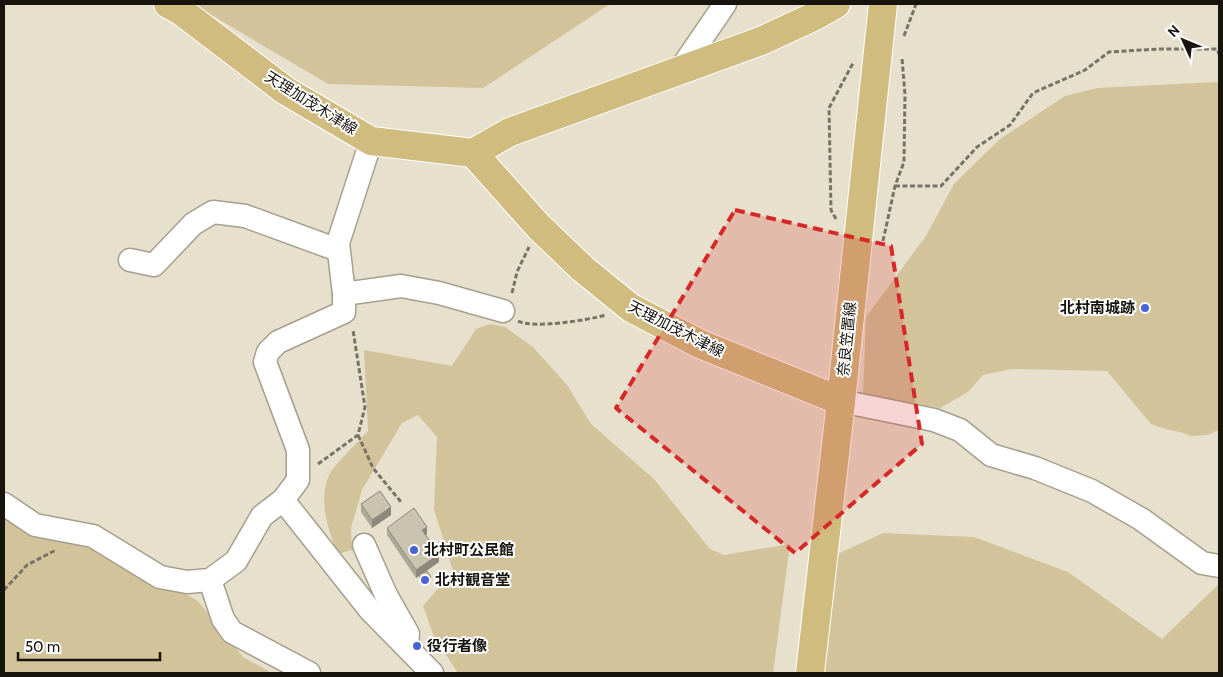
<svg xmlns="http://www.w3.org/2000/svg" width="1223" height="677" viewBox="0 0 1223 677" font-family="Cabin,'Noto Sans JP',sans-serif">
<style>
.green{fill:#d2c39b}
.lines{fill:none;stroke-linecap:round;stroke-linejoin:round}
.street-casing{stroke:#a69f8d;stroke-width:25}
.primary-casing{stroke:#fff;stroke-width:30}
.path{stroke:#787366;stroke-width:3;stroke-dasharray:5 2.5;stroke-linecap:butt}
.street{stroke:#fff;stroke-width:22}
.primary{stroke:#d0bc7f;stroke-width:28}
.wall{fill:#aea897}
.shaded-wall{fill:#8d887b}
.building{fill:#cac3b0;stroke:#8d887b}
.marked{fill:#d62828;fill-opacity:0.2;stroke:#d62828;stroke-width:4;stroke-dasharray:10 6;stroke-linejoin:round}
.poi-dot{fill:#4a64d8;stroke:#fff;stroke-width:2}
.labels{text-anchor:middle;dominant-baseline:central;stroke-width:4;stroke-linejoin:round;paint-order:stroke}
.street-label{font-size:15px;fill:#17140d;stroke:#fff}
.poi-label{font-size:15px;font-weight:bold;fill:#17140d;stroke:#fff;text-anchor:start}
</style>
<rect width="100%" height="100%" fill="#e7e0cc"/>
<g class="green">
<path d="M193 4H610L483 88 328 84Z"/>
<path d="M1216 82 1219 83V430L1207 435 1191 436 1180 432 1165 429 1151 424 1107 371 1012 369 983 375 968 392 940 408 863 394 866 317 926 236 954 184 1000 139 1065 96 1097 88Z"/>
<path d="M490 324 505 327 533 347 567 385 591 424 654 479 710 549 724 555 790 544 773 673H458L434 637 423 606 453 571 434 509 437 437 418 415 402 423 362 490 351 528 352 550 338 554C328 530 318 500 329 475 334 465 359 441 368 431L364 350 452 366 476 329Z"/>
<path d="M4 518 36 536 97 545 198 601 243 657 272 673H4Z"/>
<path d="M883 533 974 537 1068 572 1162 639 1219 584V673H819L833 556Z"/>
</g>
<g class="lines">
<g class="street-casing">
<g id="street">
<path d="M680 70 725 4"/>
<path d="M130 260 154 265 193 224 213 212 245 216 338 250"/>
<path d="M344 294 401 286 439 293 503 311"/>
<path d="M841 401 934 420 960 430 991 455 1035 468 1092 491 1141 519 1202 563 1219 566"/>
<path d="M283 500 370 610 432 673"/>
<path d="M4 504 35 525 93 536 160 577 187 582 210 580 236 561 262 516 283 500 298 480V450L265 362 268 352 278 342 344 312V294L338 243 371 141"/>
<path d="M364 545 386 595 408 634 407 644"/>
<path d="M210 580 223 619 232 632 309 673"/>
</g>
</g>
<g class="primary-casing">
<g id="primary">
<path d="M168 4 181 11 286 91 371 141 473 153 510 132 761 41 813 17 836 4"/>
<path d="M473 153 539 227 583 269 631 308 700 344 841 401"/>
<path d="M810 673 841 401 883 4"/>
</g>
</g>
<g class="path">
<path d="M904 36 916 4"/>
<path d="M895 186H941L977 147 1010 125 1033 93 1085 70 1109 52 1159 49H1217L1219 54"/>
<path d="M836 219 831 210 829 108 853 63"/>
<path d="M883 241 895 186 904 162 905 95 902 58"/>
<path d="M512 293 517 272 529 247"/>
<path d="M518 321C531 329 590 320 605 315"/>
<path d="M358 435 373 468 401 502"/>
<path d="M318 464 358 435 365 407 353 330"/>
<path d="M4 590 27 565 56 550"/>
</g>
<use href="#street" class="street"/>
<use href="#primary" class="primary"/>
</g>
<g class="wall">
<path d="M361 504 391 515 372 528 361 512Z"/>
<path d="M387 528 427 534 426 535 439 562 416 578 387 535Z"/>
<path d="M419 575 431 580 423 585 419 579Z"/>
</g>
<g class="shaded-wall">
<path d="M391 507V515L372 528V520Z"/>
<path d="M427 527V534L422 537V530Z"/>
<path d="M439 554V562L416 578V570Z"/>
<path d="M431 577V580L423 585V581Z"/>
</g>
<g class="building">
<path d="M380 491 391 507 372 520 361 504Z"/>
<path d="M414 508 427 527 422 530 439 554 416 570 387 528Z"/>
<path d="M427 571 431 577 423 581 419 575Z"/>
</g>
<path class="marked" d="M735 210 891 246 922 444 795 553 616 408Z"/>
<g class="poi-dot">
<circle cx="1145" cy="308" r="5"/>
<circle cx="414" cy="550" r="5"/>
<circle cx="425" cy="580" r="5"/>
<circle cx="417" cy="646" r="5"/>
</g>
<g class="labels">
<g class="street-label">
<text transform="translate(311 103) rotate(32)">天理加茂木津線</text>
<text transform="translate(676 329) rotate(27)">天理加茂木津線</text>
<text transform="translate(847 339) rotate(-84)">奈良笠置線</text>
</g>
<g class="poi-label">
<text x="1135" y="308" text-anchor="end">北村南城跡</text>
<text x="424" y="550">北村町公民館</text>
<text x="435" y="580">北村観音堂</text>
<text x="427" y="646">役行者像</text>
</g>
</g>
<rect width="1223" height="677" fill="none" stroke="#17140d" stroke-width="10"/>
<g transform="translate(1183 40) rotate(314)" stroke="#ffffff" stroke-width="4" paint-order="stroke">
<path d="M0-4L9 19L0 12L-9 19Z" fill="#17140d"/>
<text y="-8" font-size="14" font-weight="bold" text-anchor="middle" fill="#17140d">N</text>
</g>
<path d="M18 652v8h142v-8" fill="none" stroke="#17140d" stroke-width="2.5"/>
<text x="25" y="652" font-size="15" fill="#17140d" stroke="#ffffff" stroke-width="4" paint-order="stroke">50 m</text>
</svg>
